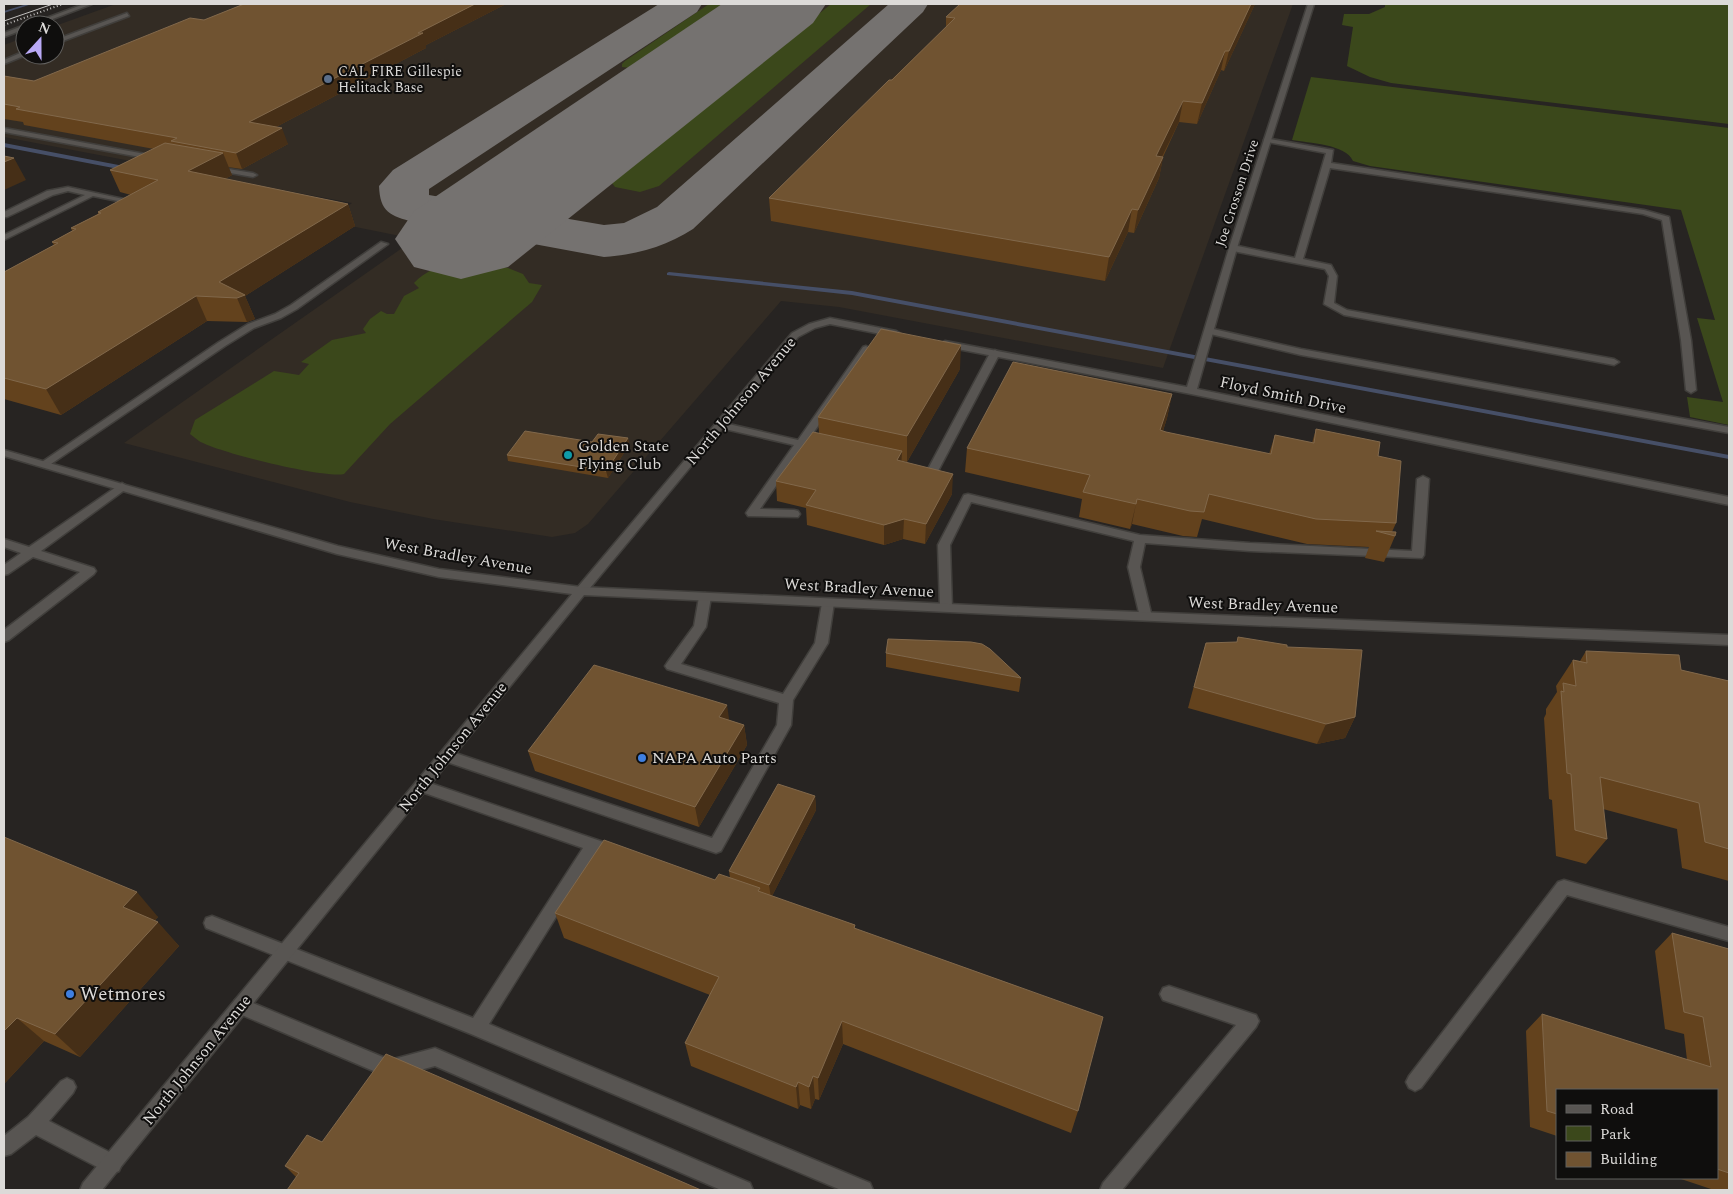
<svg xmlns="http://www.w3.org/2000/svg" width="1733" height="1194" viewBox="0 0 1733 1194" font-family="Spectral,serif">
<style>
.built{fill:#332c24}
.green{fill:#3b481b}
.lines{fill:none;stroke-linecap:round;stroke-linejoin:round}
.stream{fill:#464f67;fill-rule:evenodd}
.taxiway{fill:#757270;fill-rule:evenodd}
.runway{fill:#757270;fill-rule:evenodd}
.service-casing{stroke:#413f3c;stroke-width:3}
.minor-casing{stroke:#413f3c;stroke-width:3}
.secondary-casing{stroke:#413f3c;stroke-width:3}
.service{fill:#585552;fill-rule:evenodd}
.minor{fill:#585552;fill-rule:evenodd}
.secondary{fill:#585552;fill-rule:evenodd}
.tram{stroke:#c3c1bf;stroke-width:1}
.rail{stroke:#c3c1bf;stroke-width:2;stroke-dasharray:1 2.5;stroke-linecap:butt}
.wall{fill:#63421d}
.shaded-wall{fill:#462f17}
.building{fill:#705331;stroke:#81684b}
.service-dot{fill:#5c6f8a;stroke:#0f0e0d;stroke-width:2}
.culture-dot{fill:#0f9aa8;stroke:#0f0e0d;stroke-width:2}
.shop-dot{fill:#3f7fe0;stroke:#0f0e0d;stroke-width:2}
.labels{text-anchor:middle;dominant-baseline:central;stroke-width:4;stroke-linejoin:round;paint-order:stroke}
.far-poi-label{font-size:14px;fill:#dcdad8;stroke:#0f0e0d;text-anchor:start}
.far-street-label{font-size:14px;fill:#dcdad8;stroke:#0f0e0d}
.street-label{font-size:16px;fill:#dcdad8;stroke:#0f0e0d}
.poi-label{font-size:16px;fill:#dcdad8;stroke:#0f0e0d;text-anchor:start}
.near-poi-label{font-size:19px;fill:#dcdad8;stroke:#0f0e0d;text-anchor:start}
</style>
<rect width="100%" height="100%" fill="#272422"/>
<path class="built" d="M116 4H1293L1163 368 839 307 781 301 588 524 575 533 552 537 433 519 350 502 124 443 415 239 326 221 352 203 4 137V45L25 37V55H55V26Z"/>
<g class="green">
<path d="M709 4H738L648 65 638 69 622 67V64L625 61Z"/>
<path d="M831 4H871L659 186 640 192 615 187 612 183Z"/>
<path d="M1385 4H1729V124L1391 83 1370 77 1347 66 1353 27 1342 25 1344 14H1369L1385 7Z"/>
<path d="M1311 77 1729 128V425L1690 417 1687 397 1723 402 1697 318 1715 320 1681 210 1370 166 1353 161C1346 144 1308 143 1292 140Z"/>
<path d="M451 257 508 268 523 274 529 283 542 285 532 302 390 424 344 474C326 479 216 452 199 441 196 439 193 436 190 434L195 420 274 371 299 375 309 364 301 362 332 340 366 333 363 329 370 319 381 311 387 314H394L404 296 419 288 414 283C425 271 440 267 451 257Z"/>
</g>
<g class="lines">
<g class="stream">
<path d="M27 4H32L4 13V11Z"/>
<path d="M4 143 129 167 132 169 129 171 4 147Z"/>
<path d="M669 272 852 291 1729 455V459L852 295 667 275V273Z"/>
</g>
<path class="taxiway" d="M659 4H702L697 12 429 189V195L604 225 624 223 657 207 889 4H928L923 12 693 229C667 246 636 255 604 257L414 222C390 216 380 212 379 186L393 170Z"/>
<path class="runway" d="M722 4H826L813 23 508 267 461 279 414 267 395 239 414 211Z"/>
<g class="service-casing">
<g id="service">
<path d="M127 13 129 16 55 44V40Z"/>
<path d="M25 51 26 55 4 64V60Z"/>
<path d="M4 128 156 156 160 158 156 160 4 132Z"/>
<path d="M1265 138 1333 150 1331 163 1644 210 1669 217 1691 340 1696 390 1691 393 1686 390 1681 340 1662 220 1643 214 1330 168 1303 259 1331 265 1337 276 1334 303 1347 310 1614 359 1619 362 1614 365 1344 315 1324 304 1329 276 1325 269 1233 251 1229 248 1233 245 1295 258 1326 153 1268 142 1264 140Z"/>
<path d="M210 166 253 173 257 175 253 177 213 170H210Z"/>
<path d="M68 187 142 203 138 205 93 196 4 240V235L85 195 68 191 53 195 7 217H4V212L47 191Z"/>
<path d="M381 242 388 244 297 309 281 318 254 328 225 346 48 466 44 467 39 464 219 342 248 324 275 314 291 305Z"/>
<path d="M1209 328 1301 349 1729 427V433L1301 355 1206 333V329Z"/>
<path d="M866 346 871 349 807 442 824 446 825 448 820 451 803 447 760 509 794 510 798 511 800 514 798 517 748 516 746 513 748 510 794 445 716 427 715 425 716 423 720 422 798 440 863 347Z"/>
<path d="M995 350 1000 353 937 473 931 476 916 473 914 471 916 469H928L990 353Z"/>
<path d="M1423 476 1429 479 1424 555 1422 558 1250 551 1145 543 1140 567 1152 617 1151 620H1141L1140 617 1128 567 1134 541 971 502 950 545 952 608 950 611H942L940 608 938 545 964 495 968 494 1140 535 1250 543 1412 551 1417 479Z"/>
<path d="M122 483 128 487 126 489 41 551 94 568 96 571 94 574 9 640 4 642V630L80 572 33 557 8 574 4 575V565L21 553 4 547V539L29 547Z"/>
<path d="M705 593 711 597 706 627 681 664 783 694 815 643 822 603 828 599 834 603 828 643 793 700 791 725 721 851 716 853 441 760 439 756 441 752 446 750 712 838 777 725 779 703 667 669 665 666 667 663 694 626 699 597Z"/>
<path d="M421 780 618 847 621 852 618 857 613 859 596 853 489 1024 870 1183 873 1190H841L471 1034 206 928 204 923 206 918 212 916 473 1018 583 848 416 790 414 786 416 782Z"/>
<path d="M1564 880 1729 927V941L1567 895 1421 1088 1415 1091 1409 1088 1406 1082 1409 1076 1558 882Z"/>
<path d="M1169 986 1256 1015 1259 1021 1256 1027 1122 1190H1100L1103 1183 1236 1025 1163 1000 1160 994 1163 988Z"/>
<path d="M241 998 390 1060 435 1048 750 1183 753 1190H721L435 1066 390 1078 235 1012 232 1006 235 1000Z"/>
<path d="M67 1078 73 1081 76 1087 73 1093 49 1121 119 1157 122 1164 119 1171 112 1174 105 1171 36 1135 11 1154 4 1156V1136L28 1117 61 1081Z"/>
</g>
</g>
<g class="minor-casing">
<g id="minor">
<path d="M1308 4H1314L1237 248 1197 389 1729 497V505L1191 394 942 346 940 344 945 341 1187 387 1229 248Z"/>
<path d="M830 318 896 331 901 334 896 337 830 324 815 328 798 337 585 594H577L575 591 577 588 792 333 809 324Z"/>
</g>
</g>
<g class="secondary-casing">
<g id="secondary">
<path d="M84 4H92L37 25H28Z"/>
<path d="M25 25V29L4 37V33Z"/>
<path d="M4 450 338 546 439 569 581 587 1036 608 1729 635V645L1036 616 584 595 102 1190H80L83 1183 572 594 439 577 337 554 4 456Z"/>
</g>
</g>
<use href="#service" class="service"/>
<use href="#minor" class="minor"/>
<use href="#secondary" class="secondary"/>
<path class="tram" d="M4 21 53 4"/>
<path class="rail" d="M4 25 63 4"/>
</g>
<g class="wall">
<path d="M244 4H506L426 45V48L276 127 288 144 242 169 228 167 232 175 225 179 348 204 355 226 245 296 255 319 247 322 207 321 61 415 4 399V272L54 245 52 242 72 231 71 228 98 214V212L131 195 120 192 110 170 154 149 24 125 23 122 4 119V76L34 81 204 20Z"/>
<path d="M1255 4 1224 71 1221 70 1197 124 1179 122 1163 157 1159 178 1134 233 1128 232 1105 281 771 221 769 198 946 27V17Z"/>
<path d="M960 369 907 462 902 461 952 494 925 544 903 539 884 545 807 525 806 508 777 501 776 481 819 433 818 417Z"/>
<path d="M1172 394 1167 418 1163 431 1166 432 1269 454 1275 435 1312 443 1316 429 1378 456 1396 523 1392 532 1395 536 1384 562 1365 558 1369 547 1307 544 1202 519 1197 537 1183 536 1132 524 1130 529 1079 517 1082 499 965 472 967 448Z"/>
<path d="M628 438 629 445 608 478 508 461 507 455 592 442Z"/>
<path d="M1206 643 1287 647 1355 717 1345 738 1317 744 1188 708 1200 663Z"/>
<path d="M1586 651 1681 670 1729 681V881L1682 868 1677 829 1603 809 1607 839 1586 864 1556 856 1552 800 1549 799 1544 718 1546 714V709L1557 692 1556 686 1573 660 1580 661Z"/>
<path d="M886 653 1021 678 1019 692 886 667Z"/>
<path d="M729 720 744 725 747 745 699 827 535 771 528 751Z"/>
<path d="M815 796 816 810 772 896 855 925V928L1078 1111 1071 1133 843 1044 819 1100 815 1099 811 1109 800 1105 798 1109 691 1066 685 1043 710 995 564 938 555 913 715 880 730 878 729 871Z"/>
<path d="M4 837 158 917 155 920 179 946 80 1057 44 1041 4 1084Z"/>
<path d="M1672 933 1729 949V1190H1714L1678 1178H1717V1090H1557V1136L1530 1127 1526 1031 1542 1014 1687 1060 1684 1034 1665 1029 1655 951Z"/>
<path d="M322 1142 296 1177 285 1166Z"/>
</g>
<g class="shaded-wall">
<path d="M475 4H506L426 45V48L255 138 249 122 418 33Z"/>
<path d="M1251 4H1255L1224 71 1229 51Z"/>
<path d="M1225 51 1221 70 1197 124 1202 103Z"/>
<path d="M1183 101 1179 122 1152 177 1156 156Z"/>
<path d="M282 128 288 144 242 169 236 153Z"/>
<path d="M223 153 232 175 198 194 188 171Z"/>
<path d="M1163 157 1159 178 1134 233 1138 210Z"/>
<path d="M14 158 26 180 4 190V162Z"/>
<path d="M348 204 355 226 245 296 255 319 247 322 237 298 219 282Z"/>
<path d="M1132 209 1128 232 1105 281 1109 257Z"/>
<path d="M196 296 207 321 61 415 46 389Z"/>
<path d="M961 345 960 369 907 462V436Z"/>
<path d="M1172 394 1167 418 1155 455 1160 430Z"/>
<path d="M628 438 629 445 608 478 606 471Z"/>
<path d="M902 451 901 471 897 460Z"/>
<path d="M953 474 952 494 925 544 926 524Z"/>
<path d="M1137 499 1132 524 1130 529 1136 504Z"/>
<path d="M904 519 903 539 884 545V525Z"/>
<path d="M727 705 730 725 719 717Z"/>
<path d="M1355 717 1345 738 1317 744 1326 724Z"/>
<path d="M744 725 747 745 699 827 695 807Z"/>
<path d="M815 796 816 810 771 898 769 885Z"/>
<path d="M137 892 158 917 144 932 123 907Z"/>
<path d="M158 922 179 946 80 1057 55 1034Z"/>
<path d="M17 1018 44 1041 4 1084V1031Z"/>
<path d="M842 1021 843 1044 819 1100 818 1078Z"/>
<path d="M813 1076 815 1099 811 1109 809 1087Z"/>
<path d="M798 1082 800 1105 798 1109 796 1087Z"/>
</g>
<g class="building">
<path d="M244 4H475L418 33H423L249 122 282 128 236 153 171 141 177 138 16 109 20 107 4 104V76L34 81 190 18 204 20Z"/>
<path d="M960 4H1251L1229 51H1225L1202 103 1183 101 1156 156 1163 157 1138 210 1132 209 1109 257 769 198 889 80H892L955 18 946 17Z"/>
<path d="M165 143 223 153 188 171 348 204 219 282 245 295 237 298 196 296 46 389 4 378V272L58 243 52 242 76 229 71 228 101 213 98 212 158 180 110 170Z"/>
<path d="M4 156 14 158 4 162Z"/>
<path d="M881 329 961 345 907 436 818 417Z"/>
<path d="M1013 362 1172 394 1160 430 1166 432 1271 454 1275 435 1314 443 1316 429 1380 442 1378 456 1401 461 1396 523 1316 519 1209 494 1204 512 1190 511 1137 499 1136 504 1083 492 1090 475 967 448Z"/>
<path d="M525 431 592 442 598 434 628 438 606 471 507 455Z"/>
<path d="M813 432 902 451 897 460 953 474 926 524 904 519 884 525 806 505 816 490 776 481Z"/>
<path d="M1376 531 1396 532 1395 536Z"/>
<path d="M1238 637 1287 645V647L1362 650 1355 717 1326 724 1194 687 1206 643 1237 642Z"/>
<path d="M888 639 971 642 982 644 990 649 1021 678 886 653Z"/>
<path d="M1586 651 1679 655 1681 670 1729 681V849L1705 842 1699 803 1600 777 1607 839 1575 830 1571 774 1567 773 1561 691 1564 692 1563 683 1576 686 1573 660 1587 663Z"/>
<path d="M594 665 727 705 719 717 744 725 695 807 528 751Z"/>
<path d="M778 784 815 796 769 885 729 871Z"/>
<path d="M4 837 137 892 123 907 158 922 55 1034 17 1018 4 1031Z"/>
<path d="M604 840 715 880 719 874 760 888 758 891 855 925 854 928 1103 1017 1078 1111 842 1021 818 1078 813 1076 809 1087 798 1082 796 1087 685 1043 719 977 555 913Z"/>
<path d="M1672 933 1729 949V1173L1717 1169V1090H1557V1114L1547 1111 1542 1014 1711 1067 1703 1017 1684 1012Z"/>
<path d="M386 1054 701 1190H287L299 1173 285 1166 307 1135 322 1142Z"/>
</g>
<circle class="service-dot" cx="328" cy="79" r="5"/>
<circle class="culture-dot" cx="568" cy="455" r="5"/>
<g class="shop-dot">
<circle cx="642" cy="758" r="5"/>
<circle cx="70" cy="994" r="5"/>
</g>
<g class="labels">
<g class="far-poi-label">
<text x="338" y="71">CAL FIRE Gillespie<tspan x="338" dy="16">Helitack Base</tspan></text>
</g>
<g class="far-street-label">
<text transform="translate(1237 193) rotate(-72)">Joe Crosson Drive</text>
</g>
<g class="street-label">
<text transform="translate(1283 395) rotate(12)">Floyd Smith Drive</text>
<text transform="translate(741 401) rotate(-50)">North Johnson Avenue</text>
<text transform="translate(458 556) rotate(10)">West Bradley Avenue</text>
<text transform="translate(859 588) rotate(3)">West Bradley Avenue</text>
<text transform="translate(1263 605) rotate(2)">West Bradley Avenue</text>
<text transform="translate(453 747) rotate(-51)">North Johnson Avenue</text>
<text transform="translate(197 1060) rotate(-51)">North Johnson Avenue</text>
</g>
<g class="poi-label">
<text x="578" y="446">Golden State<tspan x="578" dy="18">Flying Club</tspan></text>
<text x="652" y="758">NAPA Auto Parts</text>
</g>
<g class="near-poi-label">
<text x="80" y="994">Wetmores</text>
</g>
</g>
<rect width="1733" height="1194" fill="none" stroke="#dcdad8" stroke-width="10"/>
<rect x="1556" y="1089" width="162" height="90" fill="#0f0e0d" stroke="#61605e"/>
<rect x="1566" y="1105" width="25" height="8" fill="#585552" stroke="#61605e"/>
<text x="1600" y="1114" font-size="15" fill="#dcdad8">Road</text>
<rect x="1566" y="1126" width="25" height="15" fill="#3b481b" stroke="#61605e"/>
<text x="1600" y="1139" font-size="15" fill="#dcdad8">Park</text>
<rect x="1566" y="1152" width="25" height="15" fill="#705331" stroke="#61605e"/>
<text x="1600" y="1164" font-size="15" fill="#dcdad8">Building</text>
<g transform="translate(40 40) rotate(21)"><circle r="24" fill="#0f0e0d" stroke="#61605e"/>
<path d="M0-4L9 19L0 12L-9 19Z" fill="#baaaf6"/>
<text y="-8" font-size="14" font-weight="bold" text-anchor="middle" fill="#dcdad8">N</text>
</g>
</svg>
